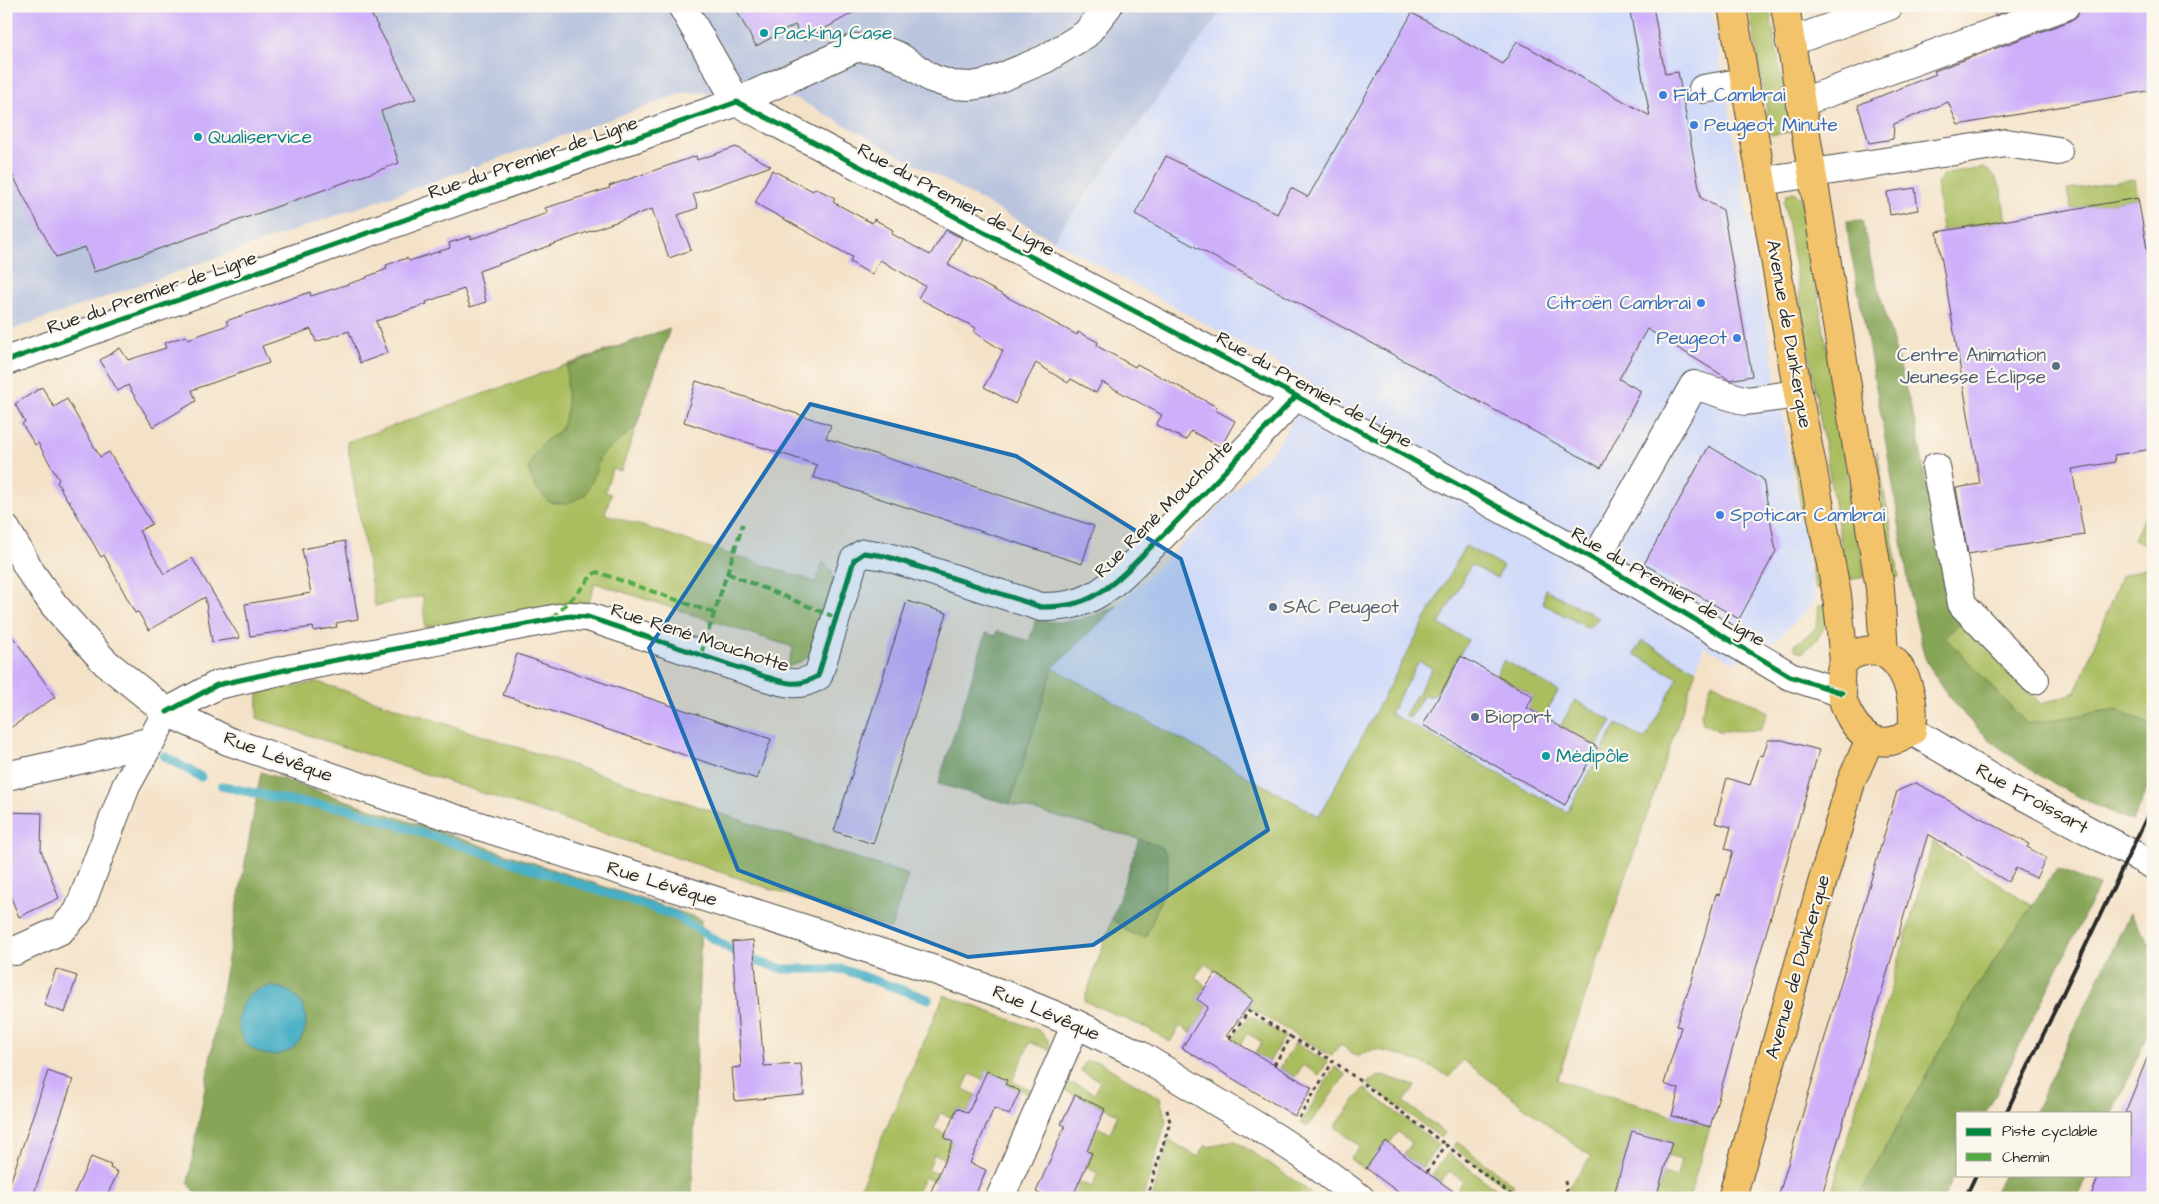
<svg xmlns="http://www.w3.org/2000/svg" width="2159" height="1204" viewBox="0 0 2159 1204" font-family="'Architects Daughter',sans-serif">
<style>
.built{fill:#d0daf9}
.industrial{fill:#bac4de}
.green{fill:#aabe61;stroke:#6a7446}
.forest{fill:#87a557;stroke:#596841}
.water{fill:#46afc5;stroke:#386d78}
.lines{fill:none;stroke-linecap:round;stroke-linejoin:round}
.stream{stroke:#46afc5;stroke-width:9}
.building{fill:#ceb0fa}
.minor-casing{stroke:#494643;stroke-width:30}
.major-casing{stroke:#494643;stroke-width:30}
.path{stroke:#494643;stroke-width:3;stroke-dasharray:4 4;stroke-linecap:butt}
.minor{stroke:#fff;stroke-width:28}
.major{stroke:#f2c36a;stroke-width:28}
.rail{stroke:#2b2b2b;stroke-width:4}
.quiet{stroke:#54ab44;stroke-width:4;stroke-dasharray:8 4;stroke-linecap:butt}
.cycleway-casing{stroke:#fbf7ec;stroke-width:8}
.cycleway{stroke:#00873e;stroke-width:5}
.marked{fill:#1f6fb2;fill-opacity:0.2;stroke:#1f6fb2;stroke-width:4;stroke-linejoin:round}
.culture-dot{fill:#0f9aa8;stroke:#fbf7ec;stroke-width:2}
.shop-dot{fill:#3f7fe0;stroke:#fbf7ec;stroke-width:2}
.service-dot{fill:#5c6f8a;stroke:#fbf7ec;stroke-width:2}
.labels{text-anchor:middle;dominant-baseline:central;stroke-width:4.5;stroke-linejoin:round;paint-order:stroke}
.culture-label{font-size:19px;fill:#0d838f;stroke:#fbf7ec;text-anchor:start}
.shop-label{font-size:19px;fill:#366cbe;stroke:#fbf7ec;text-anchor:start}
.street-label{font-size:19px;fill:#2b2b2b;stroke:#fbf7ec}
.service-label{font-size:19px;fill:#4e5e75;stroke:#fbf7ec;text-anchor:start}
</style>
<rect width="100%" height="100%" fill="#fbf7ec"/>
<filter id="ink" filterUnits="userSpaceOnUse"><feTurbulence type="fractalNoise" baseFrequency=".02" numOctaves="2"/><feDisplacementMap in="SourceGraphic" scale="10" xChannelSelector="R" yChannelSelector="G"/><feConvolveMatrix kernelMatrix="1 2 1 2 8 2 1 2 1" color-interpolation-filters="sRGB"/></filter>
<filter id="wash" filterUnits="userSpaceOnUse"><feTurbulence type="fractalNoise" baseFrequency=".0096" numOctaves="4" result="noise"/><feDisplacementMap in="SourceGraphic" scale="20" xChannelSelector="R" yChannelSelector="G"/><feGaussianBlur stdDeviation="1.12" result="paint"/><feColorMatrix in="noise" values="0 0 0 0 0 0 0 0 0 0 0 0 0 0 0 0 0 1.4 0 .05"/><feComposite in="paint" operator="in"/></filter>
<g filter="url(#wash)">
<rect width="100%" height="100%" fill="#f4e2c8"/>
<path class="built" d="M1225 6H1711L1815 602 1771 645 1733 662 1704 646 1627 873 1368 729 1319 816 1053 668 1207 519 1278 445 1314 384 1053 240Z"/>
<path class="industrial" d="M6 6H1225L1053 240 798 99 687 92 6 332Z"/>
<g class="green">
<path d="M1749 6H1769L1791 132 1771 135Z"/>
<path d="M1983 168C2004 175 2002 201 2006 220L1942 231 1937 183 1943 175Z"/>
<path d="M2135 179 2138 198 2071 209 2067 190Z"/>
<path d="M1794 192 1802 199 1865 577 1847 580 1784 202 1787 194Z"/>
<path d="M670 328 621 471 612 469 605 492 611 494 605 514 816 582 823 562 832 571 833 583 809 656 800 662 787 667 793 647 595 583 589 602 555 606 425 627 423 596 375 606 347 442Z"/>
<path d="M1877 451 1899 577 1890 580Z"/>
<path d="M1799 454 1827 590 1815 588 1792 455Z"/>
<path d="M2151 502H2153V548L2134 539Z"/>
<path d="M1465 546 1503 566 1497 578 1471 565 1439 624 1468 640 1437 693 1432 696H1423L1410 718 1405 715 1432 668 1419 661 1390 713 1567 812 1617 724 1645 739 1678 678 1634 654 1642 641 1696 670 1557 1080 1710 1127 1689 1198H1656L1663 1173 1677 1177 1681 1160 1667 1156 1671 1141 1632 1131 1613 1198H1579L1567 1189 1591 1157 1463 1060 1449 1077C1433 1066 1397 1052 1376 1050 1369 1050 1363 1053 1358 1057L1340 1044 1331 1056 1248 1007 1253 1000 1205 963 1195 977 1206 986 1197 999 1208 1008 1191 1033 1180 1026 1170 1042 1149 1029 1084 1001 1112 919 1131 933 1146 936 1139 839 1010 804 1053 668 1319 816Z"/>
<path d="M2153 565V726L2116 709 2027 724 1945 637 1963 620 2041 704 2076 692 2121 576Z"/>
<path d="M1545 589 1599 618 1588 628 1543 604Z"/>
<path d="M1827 603C1825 629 1824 635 1803 652L1795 650V644C1813 631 1820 630 1818 606Z"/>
<path d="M1504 660 1558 691 1544 717 1526 708 1533 696 1496 675Z"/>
<path d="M318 682 908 875 891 929 257 718 258 693Z"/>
<path d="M1712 682 1768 712 1760 730 1718 731 1703 723 1701 714Z"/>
<path d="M1575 700 1612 721 1597 747 1560 727Z"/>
<path d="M1933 842 2032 905 1971 996 1857 1198H1830Z"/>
<path d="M944 995 1038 1030C1045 1035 1051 1041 1049 1050L1030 1042 1012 1081 1032 1090 1030 1095 985 1075 983 1080 970 1074 963 1089 976 1095 968 1113 957 1108 953 1118 940 1113 934 1129 946 1134 944 1138 954 1142 946 1159 934 1154 928 1170 939 1175 936 1182 924 1177 917 1193 927 1198H856Z"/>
<path d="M1250 1016 1285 1036 1269 1062 1255 1054 1262 1042 1247 1033 1240 1045 1232 1040Z"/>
<path d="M1295 1043 1327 1062 1319 1075 1303 1065 1295 1077 1280 1068Z"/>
<path d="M1097 1061 1160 1098 1166 1121 1143 1198H1067L1079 1182 1092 1187 1098 1173 1086 1167 1092 1153 1071 1144 1092 1138 1097 1127 1110 1133 1118 1114 1064 1090 1066 1084H1075L1095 1093 1100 1081 1081 1071 1085 1062Z"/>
<path d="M1335 1067 1346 1075 1307 1127 1301 1123Z"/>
<path d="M1385 1076 1415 1086 1404 1102 1445 1133 1441 1138 1367 1083 1377 1077Z"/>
<path d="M1364 1088 1439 1145 1422 1168 1404 1155 1412 1143 1398 1132 1389 1144 1386 1141 1365 1170 1350 1159 1360 1146 1335 1127Z"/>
<path d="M1169 1140 1198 1157 1206 1145 1209 1147 1234 1140 1305 1188 1314 1198H1270L1258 1191 1253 1198H1152Z"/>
<path d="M1457 1142 1514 1185 1510 1190 1453 1147Z"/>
<path d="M1448 1153 1507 1197 1506 1198H1486L1472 1188 1464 1198 1455 1193 1463 1181 1449 1171 1441 1182 1432 1175Z"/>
</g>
<g class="forest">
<path d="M1862 220 1870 258 1916 426 1949 611 1960 623 1945 637 2027 724 2116 709 2153 726V777L2132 821C2051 787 1970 743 1927 662 1923 655 1922 645 1920 637 1910 601 1906 565 1900 529 1885 433 1867 337 1849 242L1847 221Z"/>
<path d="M670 328 636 427 600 456 593 479 585 495 566 504 549 502 535 487 528 469 535 454 545 441 561 430 567 410V366Z"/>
<path d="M1118 605 1053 668 1010 804 938 784 986 633 995 636 997 631 1029 641 1036 620C1064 626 1092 618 1118 605Z"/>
<path d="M261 772 701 919 692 1198H198L188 1183Z"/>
<path d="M1139 839C1146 842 1156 843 1161 848 1181 862 1153 918 1146 937L1131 933 1112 919Z"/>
<path d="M2057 868 2099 886 1986 1113H1958V1169L1944 1198H1857L1971 996Z"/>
<path d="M2130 913 2153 949V1021L2113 1113H2034Z"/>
<path d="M2003 1175H2087L2077 1198H1992Z"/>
</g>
<circle class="water" cx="272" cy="1021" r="34"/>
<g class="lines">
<g class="stream">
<path d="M164 756 201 777"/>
<path d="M222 786 290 801 346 808 674 915 745 958 783 969H842L928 999"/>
</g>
</g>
<g id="blocks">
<g class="building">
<path d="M6 6H367L416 99 381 111 399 163 94 272 85 247 56 257 6 163Z"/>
<path d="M734 6H865L803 41 795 25 756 46Z"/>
<path d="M1629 6H1653L1665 74 1678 72 1701 198 1723 210 1752 376 1730 380 1647 329 1619 379 1641 391 1601 468 1135 214 1166 156 1277 214 1291 188 1308 197 1412 13 1503 64 1517 41 1650 116Z"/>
<path d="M1992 6H2019L1995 15Z"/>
<path d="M2080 6H2153V90L1958 125 1948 102 1894 124 1893 139 1869 143 1858 105 1936 74 1934 71 2070 21 2077 16Z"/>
<path d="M736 147 771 166 693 194 698 208 678 215 691 250 669 258 652 209 479 271 486 302 470 307 464 289 426 302 427 304 376 321 388 353 360 363 349 331 316 342 311 329 262 346 269 363 192 390 196 401 153 427 128 385 118 391 100 360 120 348 128 360 166 348 164 343 186 336 188 339 228 325 226 321 310 292 311 296 367 278 366 277 387 269 386 265 407 258 409 261 450 248 449 243 471 236V239L548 213 545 208 610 188 609 186 696 156 697 160Z"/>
<path d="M772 170 813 191 815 188 835 198 833 202 872 223 874 219 893 230 892 234 930 255 946 230 962 238 948 265 1077 335 1078 332 1098 342 1097 346 1135 367 1137 364 1217 407 1215 410 1235 421 1221 447 1191 431 1186 440 1156 425 1162 415 1102 382 1096 393 1071 379 1068 383 1036 363 1015 404 984 387 1003 351 974 332 976 328 918 298 925 286 880 260 872 275 850 262 852 257 755 203Z"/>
<path d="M1915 188 1918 210 1890 215 1887 192Z"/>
<path d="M2138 198 2153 283V449L2114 455 2115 462 2072 469 2084 535 1968 554 1956 488 1980 484 1937 232Z"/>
<path d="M696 381 831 425 826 438 1094 526 1082 564 813 477 817 465 684 422Z"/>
<path d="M42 387 54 407 67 399 100 457 109 452 152 524 139 531 164 574 192 558 240 638 212 642 205 597 149 630 138 612 135 613 104 555 101 557 69 501H68L62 491 57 482 59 480 38 443 35 445 22 424 25 422 15 404Z"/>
<path d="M1709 446 1763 479 1776 551 1739 619 1644 564Z"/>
<path d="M345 541 358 619 336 623 337 627 314 631 313 627 250 636 245 604 311 593 302 549Z"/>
<path d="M907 601 947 613 873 844 834 831Z"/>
<path d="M6 627 55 697 6 731Z"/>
<path d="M517 654 771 739 757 779 503 695Z"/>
<path d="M1461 656 1533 696 1527 708 1597 747 1565 805 1423 725Z"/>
<path d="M1768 740H1782L1819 750 1710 1127 1672 1116 1679 1089 1664 1084 1681 1027 1676 1026 1692 980 1716 894 1720 895 1733 851 1725 849 1731 827 1715 823 1727 778 1750 785 1760 755 1763 756Z"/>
<path d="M1916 783 2029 844 2027 847 2046 858 2036 878 2016 868 2008 882 1928 834 1821 1198H1778L1897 791Z"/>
<path d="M6 812 42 813 41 850 59 898 19 917 6 886Z"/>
<path d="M753 940 764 1066 801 1064 804 1095 735 1101 732 1068 741 1067 732 942Z"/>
<path d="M56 969 77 976 65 1013 44 1005Z"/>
<path d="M1216 973 1253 1000 1226 1036 1312 1088 1295 1116 1182 1048 1208 1007 1197 999Z"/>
<path d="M2152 1046 2153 1198H2090L2099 1175H2130V1113H2125Z"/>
<path d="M48 1071 73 1080 33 1196 6 1195Z"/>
<path d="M987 1071 1007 1080 1005 1084 1020 1091 1009 1115 994 1108 970 1163 986 1170 974 1198H928L953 1142 944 1138 957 1108 968 1113Z"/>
<path d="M1075 1095 1105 1109 1087 1151 1092 1153 1072 1198H1048L1036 1192 1065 1126 1061 1124Z"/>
<path d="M1632 1131 1672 1142 1656 1198H1613Z"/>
<path d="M1386 1141 1426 1172 1463 1198H1406L1366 1168Z"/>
<path d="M91 1157 111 1165 110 1168 118 1172 106 1198H72Z"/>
</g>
</g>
</g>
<g filter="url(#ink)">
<use href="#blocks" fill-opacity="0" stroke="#494643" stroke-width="1"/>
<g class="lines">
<g class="minor-casing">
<g id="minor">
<path d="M682 6 737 102 855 48 880 49 898 56 931 78 952 85 971 86 988 83 1045 59 1086 34 1108 6"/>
<path d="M1790 42 1889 6"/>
<path d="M1703 89 1745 82"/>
<path d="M1800 103 2065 6"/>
<path d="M1762 181 2006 143 2058 151"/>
<path d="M6 361 737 102 1296 396 1595 560 1790 676 1842 693"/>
<path d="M1936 467 1962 604 2035 680"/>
<path d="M6 529 32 574 54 605 105 662 167 712 204 729 228 741 419 807 932 969 1005 995 1076 1024 1138 1054 1278 1139 1301 1154 1360 1198"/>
<path d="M1595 560 1694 385 1746 401 1798 394"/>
<path d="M1912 731 2003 785 2153 865"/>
<path d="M6 776 83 759 151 741 167 712 217 685 294 668 569 616 588 617 766 677C788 683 797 688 818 676L854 560 864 553 885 556 907 563 1041 607C1062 607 1080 605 1099 593 1119 581 1136 561 1153 545 1202 497 1249 446 1296 396"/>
<path d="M6 948 15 951 61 930 78 912 126 786 151 741"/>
<path d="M1000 1198 1076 1024"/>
</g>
</g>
<g class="major-casing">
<g id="major">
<path d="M1732 6 1798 394 1837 595 1844 661"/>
<path d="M1785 6 1880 588 1884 653"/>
<path d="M1874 650C1907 657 1916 702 1912 731 1859 772 1826 683 1846 660 1853 652 1864 651 1874 650Z"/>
<path d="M1732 1198 1851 782 1870 739"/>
</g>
</g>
<g class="path">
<path d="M1229 1038 1249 1011 1291 1037"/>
<path d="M1274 1065 1291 1037 1333 1061"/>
<path d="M1299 1118 1333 1061 1446 1145"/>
<path d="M1427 1172 1446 1145 1514 1197"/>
<path d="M1565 1181 1567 1193 1574 1198"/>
<path d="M1147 1198 1170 1122 1166 1106"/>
</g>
<use href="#minor" class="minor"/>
<use href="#major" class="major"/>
<g class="rail">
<path d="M2006 1113 2153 804"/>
<path d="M1965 1198 1976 1175"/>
</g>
<g class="quiet">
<path d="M727 573 837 618"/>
<path d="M552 618 580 590 592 575 597 572 714 613"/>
<path d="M701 654 743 524"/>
</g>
<g class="cycleway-casing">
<g id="cycleway">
<path d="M6 361 737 102 1296 396 1595 560 1790 676 1842 693"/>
<path d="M167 712 217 685 294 668 569 616 588 617 766 677C788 683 797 688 818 676L854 560 864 553 885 556 907 563 1041 607C1062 607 1080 605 1099 593 1119 581 1136 561 1153 545 1202 497 1249 446 1296 396"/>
</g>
</g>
<use href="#cycleway" class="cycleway"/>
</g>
</g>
<path class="marked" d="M810 404 1016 456 1181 559 1268 830 1093 945 968 957 738 870 649 648Z"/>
<g class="culture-dot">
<circle cx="764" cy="33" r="5"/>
<circle cx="198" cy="137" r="5"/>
<circle cx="1546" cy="756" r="5"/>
</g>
<g class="shop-dot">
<circle cx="1663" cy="95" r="5"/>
<circle cx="1694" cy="125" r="5"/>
<circle cx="1701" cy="303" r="5"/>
<circle cx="1737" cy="338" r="5"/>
<circle cx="1720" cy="515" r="5"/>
</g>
<g class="service-dot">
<circle cx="2056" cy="366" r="5"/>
<circle cx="1273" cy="607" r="5"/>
<circle cx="1475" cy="717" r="5"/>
</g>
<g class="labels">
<g class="culture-label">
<text x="774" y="33">Packing Case</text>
<text x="208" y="137">Qualiservice</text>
<text x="1556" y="756">Médipôle</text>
</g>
<g class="shop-label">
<text x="1673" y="95">Fiat Cambrai</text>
<text x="1704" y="125">Peugeot Minute</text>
<text x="1691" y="303" text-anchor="end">Citroën Cambrai</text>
<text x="1727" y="338" text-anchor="end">Peugeot</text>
<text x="1730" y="515">Spoticar Cambrai</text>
</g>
<g class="street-label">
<text transform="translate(533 158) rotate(-19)">Rue du Premier de Ligne</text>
<text transform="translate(956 200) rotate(28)">Rue du Premier de Ligne</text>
<text transform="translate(152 293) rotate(-19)">Rue du Premier de Ligne</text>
<text transform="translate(1789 334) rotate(80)">Avenue de Dunkerque</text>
<text transform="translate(1314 390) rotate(29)">Rue du Premier de Ligne</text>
<text transform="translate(1164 509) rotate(-45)">Rue René Mouchotte</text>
<text transform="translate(1668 587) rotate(30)">Rue du Premier de Ligne</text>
<text transform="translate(700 638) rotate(18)">Rue René Mouchotte</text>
<text transform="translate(278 757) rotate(20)">Rue Lévêque</text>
<text transform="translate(2032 799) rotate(29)">Rue Froissart</text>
<text transform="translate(662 884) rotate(17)">Rue Lévêque</text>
<text transform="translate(1798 967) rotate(-74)">Avenue de Dunkerque</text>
<text transform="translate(1046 1013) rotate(23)">Rue Lévêque</text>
</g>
<g class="service-label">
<text x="2046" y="355" text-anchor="end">Centre Animation<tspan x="2046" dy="22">Jeunesse Éclipse</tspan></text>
<text x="1283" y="607">SAC Peugeot</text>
<text x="1485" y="717">Bioport</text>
</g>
</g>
<rect width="2159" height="1204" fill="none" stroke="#fbf7ec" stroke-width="25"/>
<rect x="1956" y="1112" width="175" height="65" fill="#fbf7ec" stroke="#a8a59f"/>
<rect x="1966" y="1128" width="25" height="8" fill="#00873e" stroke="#a8a59f"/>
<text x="2002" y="1136" font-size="15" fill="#2b2b2b">Piste cyclable</text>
<rect x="1966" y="1153" width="25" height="8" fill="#54ab44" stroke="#a8a59f"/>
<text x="2002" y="1162" font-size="15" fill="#2b2b2b">Chemin</text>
</svg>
